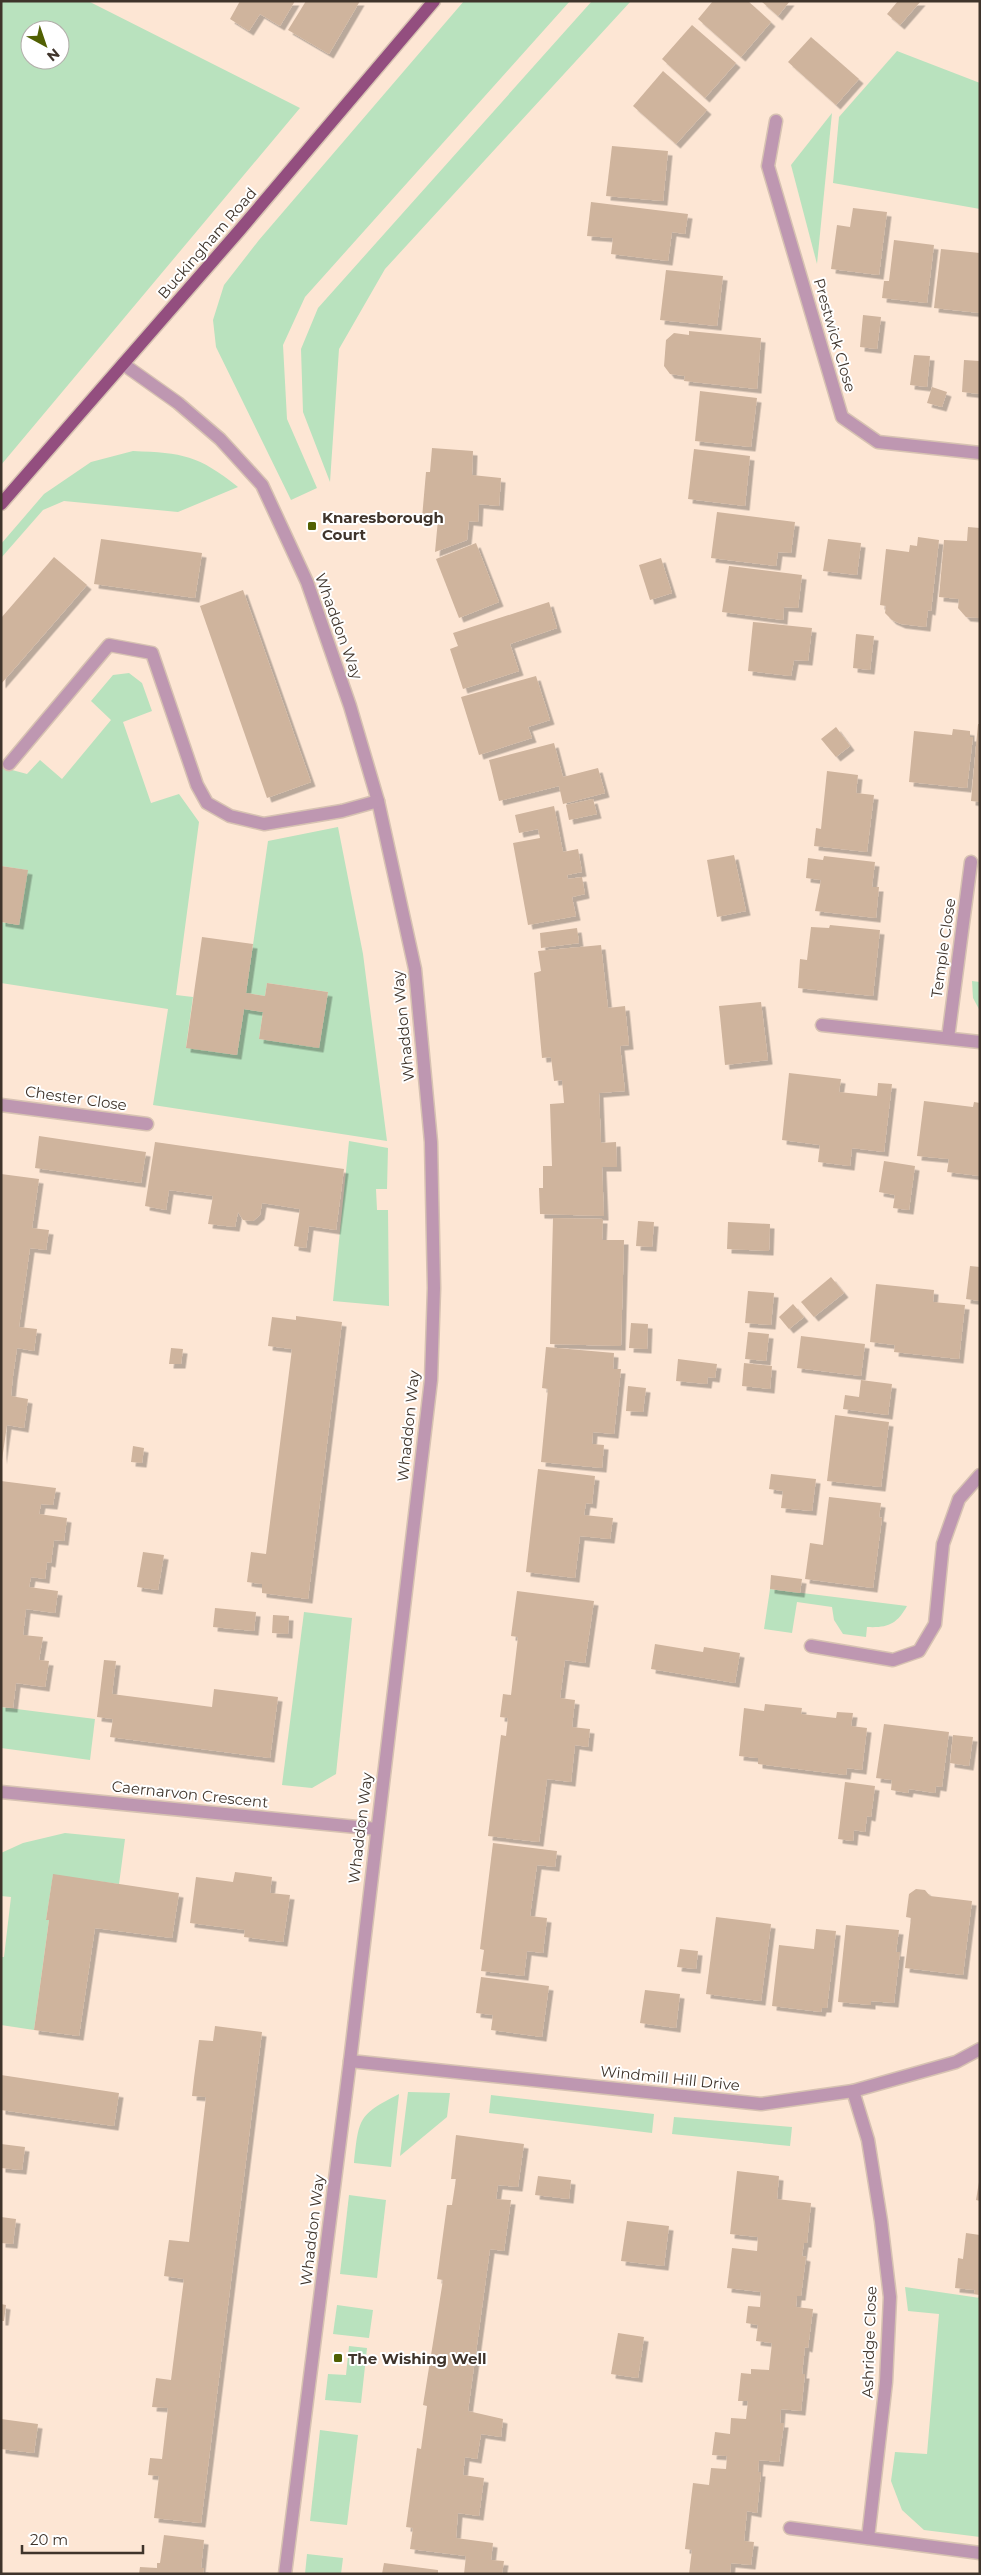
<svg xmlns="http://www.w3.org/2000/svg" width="981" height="2575" viewBox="0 0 981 2575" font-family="Montserrat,sans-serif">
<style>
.green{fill:#b9e2be;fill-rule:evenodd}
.building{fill:#cfb49d;filter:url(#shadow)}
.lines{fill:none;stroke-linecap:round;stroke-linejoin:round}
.minor-casing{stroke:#d7c2b2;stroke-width:15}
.major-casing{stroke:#d7c2b2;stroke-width:15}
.minor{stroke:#be97b1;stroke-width:12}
.major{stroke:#934e7f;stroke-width:12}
.poi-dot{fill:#516003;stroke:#fff;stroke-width:2}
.labels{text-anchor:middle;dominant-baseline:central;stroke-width:4;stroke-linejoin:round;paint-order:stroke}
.street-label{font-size:15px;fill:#3f342b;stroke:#fff}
.poi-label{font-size:15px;font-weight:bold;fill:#3f342b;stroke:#fff;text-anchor:start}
</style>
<defs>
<filter id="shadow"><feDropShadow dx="4.5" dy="4.5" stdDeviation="0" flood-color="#0004"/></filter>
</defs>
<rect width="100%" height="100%" fill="#fde6d4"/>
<g class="green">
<path d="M1 1H88L300 108 1 465ZM30 30H60V60H30Z"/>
<path d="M464 1H570L305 297 283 345 287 419 317 488 291 500 216 347 213 320 224 285 259 240Z"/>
<path d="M592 1H631L385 269 339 349 330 482 303 412 301 349 318 308Z"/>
<path d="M897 51 980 83V209L833 183 839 117Z"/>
<path d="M832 113 817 264 791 165Z"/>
<path d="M133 451C183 453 198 455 238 487L178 512 64 501 43 510 1 558V544L44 494 91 462Z"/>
<path d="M129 673 142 683 152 711 123 722 151 803 179 794 199 822 176 995 193 997 186 1047 237 1055 244 1009 263 1012 259 1039 319 1047 328 992 267 983 265 996 246 993 268 841 338 827 363 954 387 1141 153 1105 168 1009 1 983V922L19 925 27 870 1 866V767L27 774 40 760 62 779 111 720 91 701 113 675Z"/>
<path d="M972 981 980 982V1011L973 998Z"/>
<path d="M349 1141 388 1148 387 1189H376L377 1210H388L389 1306 333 1301Z"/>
<path d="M770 1589 907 1606C897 1624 888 1628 867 1627L866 1637 843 1634 834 1620 832 1607 797 1602 792 1633 764 1629Z"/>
<path d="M304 1612 352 1618 336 1774 312 1788 282 1785Z"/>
<path d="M1 1707 95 1719 90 1760 1 1748Z"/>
<path d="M65 1833 125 1839 119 1884 53 1875 46 1920H49L34 2030 1 2025V1957H4L11 1897 1 1896V1853L23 1843Z"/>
<path d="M408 2092 450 2093 447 2117 400 2156Z"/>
<path d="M399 2094 391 2167 354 2163C359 2118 358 2115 399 2094Z"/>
<path d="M491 2095 654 2114 652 2133 489 2113Z"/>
<path d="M674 2117 792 2127 790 2146 672 2134Z"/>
<path d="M349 2195 386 2200 377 2278 340 2274Z"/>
<path d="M905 2287 980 2298V2537L924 2530 902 2510 891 2481 895 2452 927 2454 939 2314 908 2311Z"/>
<path d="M337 2305 373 2310 369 2338 333 2334Z"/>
<path d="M349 2346 367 2348 361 2403 325 2400 328 2374 346 2375Z"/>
<path d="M320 2430 358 2435 347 2525 310 2521Z"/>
<path d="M307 2554 343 2558 341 2574H305Z"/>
</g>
<g class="building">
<path d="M240 1H295L280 26 260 14 249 31 230 19Z"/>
<path d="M306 1H360L329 54 288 30Z"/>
<path d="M713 1H748L771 22 741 57 698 19Z"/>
<path d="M761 1H790L778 16Z"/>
<path d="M898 1H921L900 25 887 14Z"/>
<path d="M692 25 736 63 705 98 662 59Z"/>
<path d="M811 37 859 79 836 105 788 62Z"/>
<path d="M663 71 707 110 676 144 633 106Z"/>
<path d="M612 146 668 151 663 201 606 196Z"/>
<path d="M591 202 688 214 685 234 672 232 668 261 611 254 613 238 587 236Z"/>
<path d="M853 208 887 212 879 275 831 269 837 225 850 227Z"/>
<path d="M894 240 934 245 927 303 882 298 884 281H889Z"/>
<path d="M941 249 980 253V313L934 308Z"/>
<path d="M666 270 723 276 717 326 660 320Z"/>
<path d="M863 315 881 317 877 349 860 347Z"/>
<path d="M689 331 761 338 757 389 684 381 685 376 670 374 664 366 666 340 674 333 689 335Z"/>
<path d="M914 355 930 356 927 387 910 385Z"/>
<path d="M964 360 980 361V394L962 392Z"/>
<path d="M932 387 947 392 942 407 927 403Z"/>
<path d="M700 391 757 398 751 447 695 441Z"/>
<path d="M432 448 473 451 472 475 501 478 499 506 479 504 478 522 469 521 467 540 435 552 438 519 422 518 426 472H430Z"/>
<path d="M694 449 750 456 745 506 688 499Z"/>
<path d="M717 512 795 522 791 553 778 552 776 566 711 558Z"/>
<path d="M968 527 980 528V618L966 617 958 608 959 599 939 597 944 540 967 541Z"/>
<path d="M918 537 939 540 931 611 928 610 926 627 901 624 892 620 885 613 886 606 880 605 886 549 909 552 910 545 917 546Z"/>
<path d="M101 539 202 553 195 598 94 584Z"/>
<path d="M828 539 861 543 857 575 823 571Z"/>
<path d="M476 543 499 602 459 618 436 559Z"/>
<path d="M54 557 87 585 1 684V618Z"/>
<path d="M661 558 672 593 650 600 639 565Z"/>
<path d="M729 566 802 575 798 608 784 607 783 620 722 612Z"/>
<path d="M243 590 311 782 267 798 200 606Z"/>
<path d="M549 602 557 628 510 644 519 671 463 689 450 649 458 646 453 633Z"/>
<path d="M753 622 812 628 808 661 794 660 791 676 748 671Z"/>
<path d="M856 634 874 636 870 670 853 668Z"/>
<path d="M536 676 550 720 528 727 532 738 479 755 461 697Z"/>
<path d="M978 724H980V802L971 801Z"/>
<path d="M836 727 850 746 836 757 821 739Z"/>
<path d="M953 729 970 731V737H973L967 788 909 782 914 731 952 735Z"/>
<path d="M554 743 563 777 598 768 605 793 563 804 559 786 499 801 489 760Z"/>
<path d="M827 771 858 775 856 793 874 795 867 852 814 846 816 828 821 829Z"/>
<path d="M593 799 597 814 569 820 566 805Z"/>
<path d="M554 806 563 852 578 849 582 872 567 875 568 879 582 877 585 894 572 897 576 916 528 925 513 843 540 838 538 829 519 833 515 815Z"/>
<path d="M734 855 746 911 717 917 707 860Z"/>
<path d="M824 856 875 862 872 887H879L876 918 815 911 821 880 806 878 808 858 823 860Z"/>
<path d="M1 866 28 870 19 925 1 922Z"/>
<path d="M830 925 880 930 873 996 798 988 800 959 807 960 811 927 829 928Z"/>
<path d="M577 928 579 943 541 948 540 933Z"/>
<path d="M202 937 253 944 246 993 265 996 267 983 328 992 319 1048 259 1039 263 1012 244 1009 237 1055 186 1048Z"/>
<path d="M601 945 608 1008 625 1006 629 1045 620 1046 625 1091 599 1093 601 1143 616 1142 617 1167H602L604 1216 540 1214 539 1188H543V1166H552L550 1104 564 1103 562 1080 554 1081 551 1057 542 1058 534 973 541 971 538 951Z"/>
<path d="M761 1002 768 1060 725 1065 719 1006Z"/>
<path d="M789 1073 841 1079 839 1092 877 1096 878 1083 892 1084 884 1152 852 1148 850 1166 818 1162 820 1145 782 1140Z"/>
<path d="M924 1101 973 1107 974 1102 980 1103V1176L947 1172 949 1159 917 1156Z"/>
<path d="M39 1136 146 1152 141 1183 35 1168Z"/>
<path d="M155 1142 344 1169 336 1230 309 1226 306 1248 294 1246 300 1209 262 1203 260 1215 253 1221 243 1220 238 1212 235 1227 208 1224 213 1196 169 1190 166 1210 145 1206Z"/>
<path d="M884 1161 915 1166 909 1210 893 1208 895 1195 879 1192Z"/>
<path d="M1 1174 39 1179 32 1228 49 1230 46 1250 30 1248 19 1327 37 1329 34 1351 17 1348 13 1376 11 1396 28 1399 24 1428 7 1425 2 1460Z"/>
<path d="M553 1218 603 1219 602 1240H624L621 1346 550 1344Z"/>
<path d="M638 1221 654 1222 652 1247 636 1246Z"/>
<path d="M728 1222 770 1224 769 1251 727 1249Z"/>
<path d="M970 1266 980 1267V1301L966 1299Z"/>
<path d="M831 1277 844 1293 814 1317 801 1302Z"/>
<path d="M876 1284 934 1290 933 1302 965 1305 959 1359 894 1352 895 1345 870 1342Z"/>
<path d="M748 1291 774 1293 771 1325 745 1323Z"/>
<path d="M793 1304 804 1317 789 1329 779 1317Z"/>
<path d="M296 1316 342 1322 308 1599 262 1593V1584L247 1582 251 1552 266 1554 292 1349 268 1346 272 1317 296 1320Z"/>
<path d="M631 1323 648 1324 647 1349 629 1348Z"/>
<path d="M748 1332 769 1334 766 1361 745 1359Z"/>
<path d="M801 1336 865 1344 861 1376 797 1368Z"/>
<path d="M546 1347 614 1353 613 1369H621L614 1434 593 1432 592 1444 604 1445 602 1468 541 1462 548 1389 542 1388Z"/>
<path d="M171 1348 183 1349 181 1364H169Z"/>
<path d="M678 1359 717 1364 715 1378 708 1377 707 1384 676 1381Z"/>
<path d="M744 1363 772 1366 770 1389 742 1386Z"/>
<path d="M861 1380 892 1384 888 1415 843 1409 845 1395 859 1397Z"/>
<path d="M628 1386 646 1388 643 1412 626 1411Z"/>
<path d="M835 1415 889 1422 881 1487 827 1481Z"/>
<path d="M133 1446 144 1448 142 1463 131 1462Z"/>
<path d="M538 1469 595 1476 592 1504 586 1503 584 1515 613 1518 610 1539 580 1536 575 1578 526 1572Z"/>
<path d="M771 1474 816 1479 812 1511 781 1508 783 1491 769 1489Z"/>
<path d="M1 1481 56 1488 53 1505 41 1504 39 1514 67 1518 64 1541 54 1540 51 1563 47 1562 45 1579 31 1577 29 1587 58 1591 55 1613 26 1609 23 1635 43 1637 39 1660 49 1661 45 1687 16 1683 13 1708 1 1707Z"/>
<path d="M829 1497 881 1503 879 1517 882 1518 873 1588 805 1579 810 1543 823 1545Z"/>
<path d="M143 1552 164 1555 158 1590 137 1587Z"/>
<path d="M771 1575 802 1579 800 1593 770 1589Z"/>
<path d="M517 1591 594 1601 585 1663 565 1660 560 1698 575 1700 572 1727 590 1729 588 1747 575 1745 571 1782 547 1779 539 1842 488 1836 501 1735 506 1736 508 1718 500 1717 503 1694 511 1695 516 1654 518 1637 511 1636Z"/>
<path d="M215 1608 256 1612 254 1631 213 1627Z"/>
<path d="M273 1615 289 1616 288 1634 272 1633Z"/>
<path d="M655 1644 703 1652 704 1647 740 1653 735 1683 651 1669Z"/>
<path d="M104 1660 116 1661 112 1694 212 1707 214 1689 278 1697 270 1758 110 1737 113 1719 97 1717Z"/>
<path d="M765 1704 802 1708 801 1714 836 1718 837 1712 853 1713 851 1726 867 1728 862 1770 847 1768 846 1775 813 1771 758 1764V1758L739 1756 744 1708 764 1711Z"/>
<path d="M884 1724 949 1732 942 1787 936 1786 935 1793 909 1789 908 1793 891 1790 892 1780 876 1778Z"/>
<path d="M953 1735 973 1737 969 1766 950 1763Z"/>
<path d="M845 1782 875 1786 871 1817 867 1816 865 1832 854 1830 853 1841 838 1839Z"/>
<path d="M493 1843 557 1851 555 1867 537 1865 530 1916 547 1918 543 1953 527 1951 524 1976 481 1971 484 1950 480 1949Z"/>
<path d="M235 1872 272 1877 270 1893 290 1895 283 1942 244 1937 245 1930 190 1923 196 1877 233 1882Z"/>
<path d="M53 1874 179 1893 172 1938 95 1928 79 2036 34 2030 49 1920H46Z"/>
<path d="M916 1889 925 1890 930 1896 972 1901 963 1975 905 1968 911 1918 906 1917 909 1894Z"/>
<path d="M716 1917 771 1924 761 2001 706 1994Z"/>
<path d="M846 1925 899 1930 896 1952H900L894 2003 871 2001V2005L838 2002Z"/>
<path d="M816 1929 836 1931 827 2008H822L821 2012 772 2006 779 1945 814 1949Z"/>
<path d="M680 1949 698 1951 696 1969 677 1967Z"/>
<path d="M481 1977 549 1986 542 2037 491 2030 493 2015 476 2013Z"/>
<path d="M645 1990 680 1994 676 2028 640 2023Z"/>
<path d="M215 2026 262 2032 201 2523 154 2518 159 2476 148 2475 150 2458 162 2459 168 2408 152 2407 156 2378 171 2380 184 2279 164 2276 169 2240 189 2242 206 2097 192 2096 194 2078 199 2040 213 2041Z"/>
<path d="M1 2075 119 2093 114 2126 1 2110Z"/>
<path d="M456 2135 524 2144 518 2187 498 2185 496 2199 511 2200 504 2251 490 2249 468 2411 503 2419 501 2437 481 2434 477 2459 465 2457 463 2475 484 2478 479 2516 458 2513 456 2538 493 2543 491 2560 504 2561 502 2574H464L466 2556 410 2549 413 2528 406 2527 417 2448 421 2449 427 2406 423 2405 443 2280 437 2279 447 2205H452L456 2179H451Z"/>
<path d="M1 2144 25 2147 22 2170 1 2168Z"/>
<path d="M737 2171 779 2176 777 2199 811 2203 807 2243H804L802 2256 806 2257 801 2296H797L796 2307 813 2309 808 2348 805 2347 802 2374H805L801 2411 781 2409 780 2423H784L779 2462 759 2460 758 2472H761L757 2513 747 2511 744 2541 754 2542 751 2565 731 2563 730 2574H689L692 2550 685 2549 693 2483 709 2485 711 2468 726 2469 727 2456 712 2455 715 2432 730 2434 731 2418 746 2419 748 2401H738L741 2373 751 2374V2369L769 2370 772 2343 756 2341 758 2325 746 2323 748 2306 760 2307 761 2292 727 2288 732 2248 757 2251 758 2237 730 2234Z"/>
<path d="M538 2176 571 2180 569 2199 535 2195Z"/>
<path d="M979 2182H980V2201L976 2200Z"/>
<path d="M1 2217 16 2219 13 2244 1 2243Z"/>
<path d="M627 2221 669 2226 664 2266 621 2261Z"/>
<path d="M966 2233 980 2235V2295L974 2294 975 2290 955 2288 958 2258 963 2259Z"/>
<path d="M1 2304 6 2305 4 2321H1Z"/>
<path d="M618 2333 644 2337 638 2378 611 2374Z"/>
<path d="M1 2419 38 2424 34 2453 1 2449Z"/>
<path d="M164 2535 204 2540 201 2568H204L203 2574H139L140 2567 157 2568V2563H160Z"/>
<path d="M384 2563 438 2570V2574H382Z"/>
</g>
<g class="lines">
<g class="minor-casing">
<g id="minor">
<path d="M776 121 768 166 842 417 878 442 980 453"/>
<path d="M123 364 178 403 220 439 262 485 307 582 350 706 378 801 415 969 431 1142 434 1288 431 1380 350 2061 285 2574"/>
<path d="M9 764 109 645 152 653 197 785 207 803 230 816 264 824 342 811 378 801"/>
<path d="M822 1025 980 1042"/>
<path d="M948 1038 971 862"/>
<path d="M1 1105 147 1124"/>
<path d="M811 1646 893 1660 919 1651 935 1624 943 1544 959 1499 980 1475"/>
<path d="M1 1792 377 1829"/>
<path d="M350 2061 761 2104 853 2091 956 2062 980 2049"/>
<path d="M853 2091 868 2140 881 2221 890 2297 886 2382 868 2538"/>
<path d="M790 2528 980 2553"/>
</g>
</g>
<g class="major-casing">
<path id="major" d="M1 504 239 231 434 1"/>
</g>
<use href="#minor" class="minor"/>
<use href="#major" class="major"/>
</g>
<g class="poi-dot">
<rect x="307" y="521" width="10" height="10" rx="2.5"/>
<rect x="333" y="2353" width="10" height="10" rx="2.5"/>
</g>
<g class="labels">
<g class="street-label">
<text transform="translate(207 243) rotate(-49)">Buckingham Road</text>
<text transform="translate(835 335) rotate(74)">Prestwick Close</text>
<text transform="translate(339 626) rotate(70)">Whaddon Way</text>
<text transform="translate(943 948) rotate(-82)">Temple Close</text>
<text transform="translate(403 1026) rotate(-96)">Whaddon Way</text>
<text transform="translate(76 1098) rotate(8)">Chester Close</text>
<text transform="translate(408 1426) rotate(-84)">Whaddon Way</text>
<text transform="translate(190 1794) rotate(6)">Caernarvon Crescent</text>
<text transform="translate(360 1828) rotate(-83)">Whaddon Way</text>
<text transform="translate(670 2078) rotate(6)">Windmill Hill Drive</text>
<text transform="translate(312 2230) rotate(-83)">Whaddon Way</text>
<text transform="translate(869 2342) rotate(-88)">Ashridge Close</text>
</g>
<g class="poi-label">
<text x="322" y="517">Knaresborough<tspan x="322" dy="17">Court</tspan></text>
<text x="348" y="2358">The Wishing Well</text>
</g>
</g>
<rect width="981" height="2575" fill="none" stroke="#3f342b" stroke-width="5"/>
<g transform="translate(45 45) rotate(140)"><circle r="24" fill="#ffffff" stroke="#b2aeaa"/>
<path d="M0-4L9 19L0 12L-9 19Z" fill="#516003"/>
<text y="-8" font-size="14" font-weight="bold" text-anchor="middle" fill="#3f342b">N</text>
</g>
<path d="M22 2545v8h121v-8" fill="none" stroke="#3f342b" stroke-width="2.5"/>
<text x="30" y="2545" font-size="15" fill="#3f342b" stroke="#ffffff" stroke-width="4" paint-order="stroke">20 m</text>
</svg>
